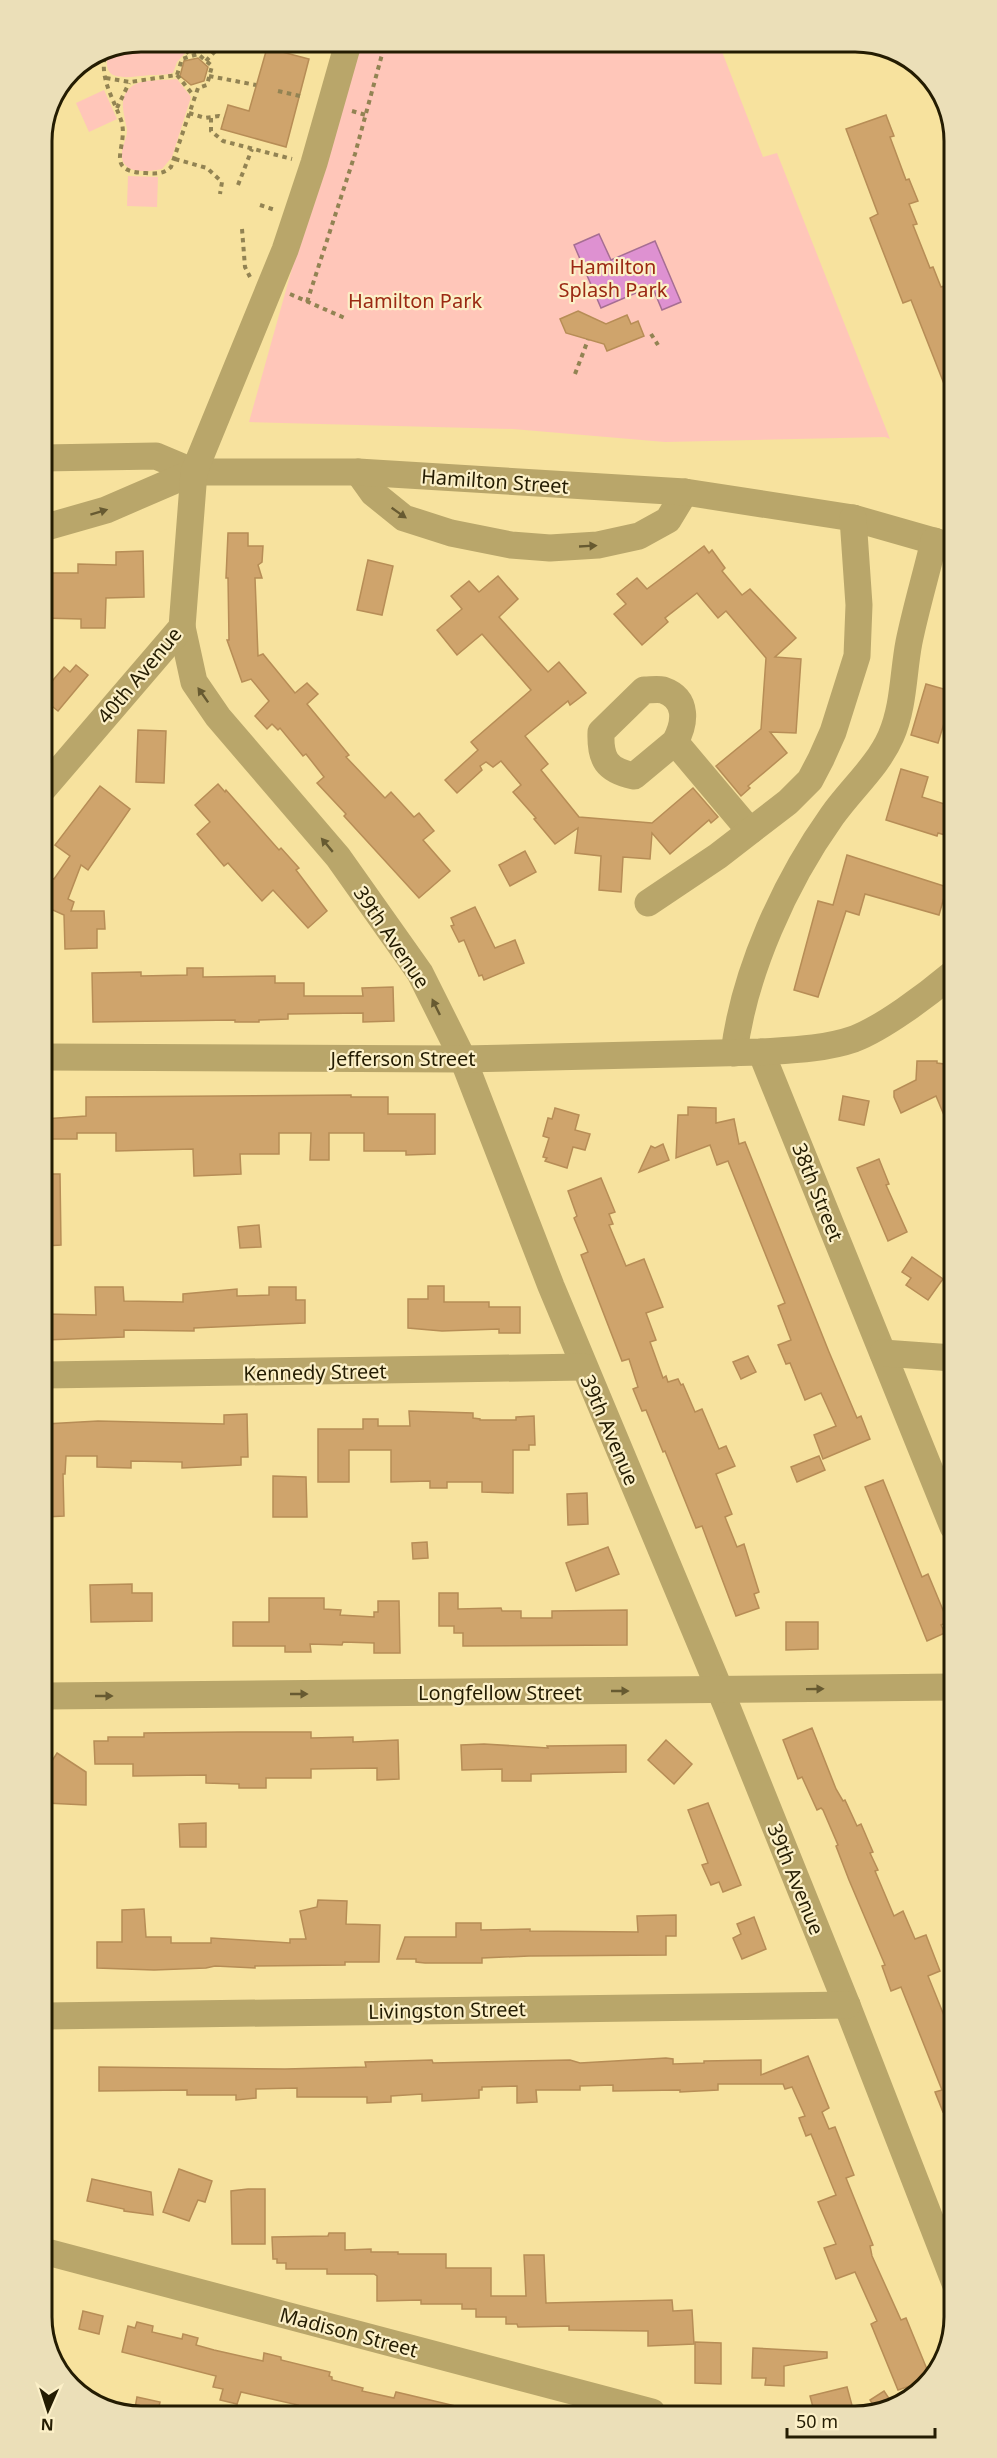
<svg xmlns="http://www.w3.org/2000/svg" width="997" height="2458" viewBox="0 0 997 2458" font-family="'Noto Sans',sans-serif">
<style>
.green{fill:#ffc6b9}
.water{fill:#de91d1;stroke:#a66e93;stroke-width:1.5}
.building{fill:#cfa46c;stroke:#b78d56;stroke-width:1.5}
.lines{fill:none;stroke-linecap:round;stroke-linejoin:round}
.path{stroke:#928353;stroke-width:4;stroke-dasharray:4.5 4.5;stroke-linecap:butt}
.minor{stroke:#b9a66a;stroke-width:27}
.oneway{fill:#675a31}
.labels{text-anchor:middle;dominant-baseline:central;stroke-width:4.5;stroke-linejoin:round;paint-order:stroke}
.park-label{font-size:20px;fill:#9b2913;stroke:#fcf0c8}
.street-label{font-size:20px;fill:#241c02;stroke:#fcf0c8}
.rim{fill:none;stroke:#241c02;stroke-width:3}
</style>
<rect width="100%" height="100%" fill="#f7e29e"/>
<g class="green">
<path d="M719 44 763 157 777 153 890 439 885 437 665 442 513 429 249 422 354 47Z"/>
<path d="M110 49H182L185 53 177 62 173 73C166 75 158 75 150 75 128 77 97 85 110 49Z"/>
<path d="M177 79 191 97 172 157 162 169C147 172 120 175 122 153 122 145 127 139 127 130 125 115 117 98 131 87 141 78 164 81 177 79Z"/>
<path d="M104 90 117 119 89 132 76 103Z"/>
<path d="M128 176 158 177 157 207 127 206Z"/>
</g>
<path class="water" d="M599 234 611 260 655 241 681 302 662 310 652 286 601 308 574 245Z"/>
<g class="building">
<path d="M267 48 309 59 286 147 221 129 228 105 249 111Z"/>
<path d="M198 58 208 67 204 81 191 85 180 76 184 61Z"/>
<path d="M886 115 894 136 890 137 906 180 909 179 918 201 909 204 917 224 913 225 930 268 933 267 941 287 950 284V399L911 300 903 303 870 218 878 214 846 129Z"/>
<path d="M578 311 606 324 627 315 631 324 638 321 644 336 607 351 604 344 566 333 560 319Z"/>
<path d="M228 533H248V546H263L262 562 258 565 262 578H255L258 656 263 654 295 693 307 683 318 694 307 704 349 755 346 757 385 798 391 792 414 817 419 813 434 831 423 840 450 871 419 898 344 816 346 814 317 783 324 777 306 754 303 756 280 728 278 730 272 724 267 729 255 716 269 701 251 679 242 682 227 640H229L228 578H226Z"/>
<path d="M704 546 709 553 712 550 725 568 722 571 742 595 750 589 796 638 775 657 801 659 796 733 770 732 787 753 748 786 750 788 741 796 716 766 761 729 766 658 726 611 718 618 697 593 665 618 668 622 642 645 614 614 626 604 617 594 637 578 647 589Z"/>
<path d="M143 551 144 597 106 598 105 628H81V619L43 618V573H78V564L116 565V552Z"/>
<path d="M368 560 393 566 382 615 357 610Z"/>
<path d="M498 576 518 599 499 617 548 672 559 662 586 693 570 705 568 701 525 736 548 764 541 770 579 817 652 823 693 788 718 817 711 823 709 820 670 854 652 833 650 859 623 857 621 892 599 890 601 856 575 853 578 828 555 844 534 819 536 818 513 792 521 785 501 761 493 767 486 762 480 766 482 770 457 793 445 780 478 750 471 742 531 690 482 634 457 655 437 630 462 609 451 596 469 581 479 592Z"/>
<path d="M76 665 88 675 58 711 43 699V692L64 667 70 672Z"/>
<path d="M926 684 951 691V721L945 720 938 743 911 735Z"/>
<path d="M138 730 166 731 164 783 136 782Z"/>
<path d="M901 769 928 777 922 797 951 806 952 837 938 833 937 836 886 820Z"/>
<path d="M218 784 225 792 226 790 279 850 281 848 299 868 296 870 327 911 308 928 273 890 262 901 228 863 224 866 197 834 210 822 195 805Z"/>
<path d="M100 786 130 809 88 870 81 865 68 899 74 902 71 911H104L105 929H97V948L65 949 64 915 44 906V875L54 879 70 856 55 845Z"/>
<path d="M525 851 536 872 510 886 499 865Z"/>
<path d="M847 855 947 887 939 915 865 894 859 915 846 911 818 997 794 990 818 901 833 905Z"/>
<path d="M475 907 495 948 515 940 524 963 484 980 482 975 479 976 464 940 459 942 451 926 454 925 451 918Z"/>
<path d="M187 968H203V977L275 976V983H304V996H363L362 988 393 987 394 1021 363 1022V1013L288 1014V1019L259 1020V1022H235V1020L93 1022 92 973 141 972V976L187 975Z"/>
<path d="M917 1061H937V1063L952 1065 949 1127 936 1096 901 1113 894 1097V1091L916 1080Z"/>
<path d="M351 1095V1097H388V1114H435V1154L406 1155V1151H364V1133H329V1160H310L311 1133H279V1154H240L241 1174 194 1176 193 1149 116 1151V1133H77V1139H44V1119L86 1116V1097Z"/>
<path d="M843 1096 869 1101 864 1125 839 1120Z"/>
<path d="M688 1107 716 1108V1123L734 1119 739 1144 745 1142 829 1352 857 1418 861 1416 870 1439 823 1459 814 1435 836 1426 821 1393 805 1400 790 1363 786 1364 778 1345 791 1340 778 1306 785 1303 728 1161 717 1165 710 1145 676 1158 678 1115H688Z"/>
<path d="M555 1108 579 1115 575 1130 590 1134 585 1150 573 1147 567 1168 545 1161 547 1158 543 1157 549 1138 543 1136 548 1118 552 1119Z"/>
<path d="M663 1144 669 1160 639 1172 651 1146 655 1148Z"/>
<path d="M879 1159 889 1184 886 1185 907 1232 888 1241 857 1168Z"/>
<path d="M45 1174H60L61 1245 45 1246Z"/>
<path d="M601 1178 615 1212 609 1214 613 1224 609 1225 626 1266 644 1259 663 1307 646 1313 656 1340 650 1342 663 1378 666 1376 668 1382 678 1379 681 1385 683 1384 695 1412 702 1409 719 1449 726 1446 735 1466 716 1474 732 1514 725 1517 737 1547 744 1544 759 1592 754 1594 759 1608 736 1616 702 1526 696 1528 665 1451 663 1452 646 1410 642 1411 633 1389 638 1387 629 1359 622 1361 581 1255 588 1252 574 1218 577 1216 568 1191Z"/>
<path d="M259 1225 261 1247 240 1248 238 1227Z"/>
<path d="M912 1257 943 1279 928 1300 906 1285 911 1278 902 1272Z"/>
<path d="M428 1286H444V1302H489V1307H520V1333H499V1329L442 1331 408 1328V1299H428Z"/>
<path d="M95 1287H123L124 1301 183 1302V1294L237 1289V1296L269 1295V1287H296V1300H305V1323L194 1328V1331L124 1330V1337L45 1340V1314L96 1315Z"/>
<path d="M748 1356 756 1372 741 1379 733 1362Z"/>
<path d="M409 1411 473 1413V1418L480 1419V1420H516V1417L534 1416 535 1445H529V1450H513V1493L482 1492V1482H447V1488H430V1481L391 1482V1450H349V1482H318V1429H363V1419H378V1426H410Z"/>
<path d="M247 1414 248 1457H241V1465L182 1468V1462L131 1461V1468L97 1467V1456H66L65 1474H63L64 1516 45 1517V1424L98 1421 224 1424V1415Z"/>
<path d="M819 1456 825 1470 797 1482 791 1467Z"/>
<path d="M273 1476 306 1477 307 1517H273Z"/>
<path d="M883 1480 922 1577 928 1574 948 1622 941 1625 945 1633 927 1641 865 1487Z"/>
<path d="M587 1493 588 1524 568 1525 567 1494Z"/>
<path d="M427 1542 428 1558 413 1559 412 1543Z"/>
<path d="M608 1547 619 1574 576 1591 566 1563Z"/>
<path d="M132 1584V1593H152V1621L91 1622 90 1585Z"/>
<path d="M439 1593H458V1609L501 1608 502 1611H521V1618H552V1611L627 1610V1645L463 1646V1633H454V1626H439Z"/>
<path d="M269 1598H324V1609L341 1610 340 1615 374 1617V1612H378V1601H399L400 1653H374V1643L343 1642 342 1645 310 1644 311 1652H285V1646H233V1622H269Z"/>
<path d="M786 1622H818V1649L786 1650Z"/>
<path d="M812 1728 836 1789 843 1801 845 1800 857 1826 861 1824 873 1852 870 1853 878 1870 875 1871 894 1916 903 1911 915 1939 926 1935 940 1971 928 1976 954 2040 955 2119 952 2120 949 2110 943 2112 935 2092 942 2090 901 1987 891 1991 882 1966 885 1965 849 1880 836 1846 838 1845 823 1810 821 1808 817 1810 802 1777 798 1779 783 1740Z"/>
<path d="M239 1732H311V1738L353 1737V1742L398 1740 399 1779 377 1780V1768L311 1769V1778H266V1788H239V1784L206 1783V1775L133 1776V1764H95L94 1741H108V1737H144V1733Z"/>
<path d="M666 1740 692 1764 674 1784 648 1760Z"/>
<path d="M484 1744 548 1748 547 1746 626 1745V1772L531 1774V1781H502V1769L462 1770 461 1745Z"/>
<path d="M57 1753 86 1772V1805L46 1803V1757L52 1761Z"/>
<path d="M708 1803 741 1885 723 1892 719 1882 711 1885 702 1865 708 1863 688 1810Z"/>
<path d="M206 1823V1847H180L179 1824Z"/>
<path d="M318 1900 347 1901 346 1924 380 1925 379 1962H345V1965L255 1966V1968L215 1966 206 1968 154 1970 97 1968V1942H122V1910L144 1909 146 1937H171V1943H211V1938L290 1943V1939H306L300 1911 317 1907Z"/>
<path d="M676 1915V1936H666V1955L529 1956 482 1958V1963H425L416 1962V1959H397L405 1937H456V1923H481V1930L530 1929V1931L638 1932 637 1916Z"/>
<path d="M754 1917 766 1949 742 1959 733 1938 741 1934 737 1924Z"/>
<path d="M808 2056 829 2108 822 2112 829 2129 835 2127 854 2175 846 2178 873 2245 870 2246 872 2256 901 2320 906 2318 931 2379 898 2390 871 2324 877 2321 855 2272 836 2279 824 2248 836 2244 818 2202 836 2195 811 2134 806 2136 799 2118 805 2116 792 2087 785 2089 783 2084H718V2090L680 2092V2090L613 2091V2085L580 2086V2090H536L537 2102 517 2103V2086L482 2087V2090H479V2098L422 2101V2094L391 2096V2102L367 2103V2097H297V2088L256 2089V2098L236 2100V2095H187V2090L99 2091V2067L285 2069 366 2067 365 2062 432 2060 433 2063 570 2060 580 2063 666 2058 673 2059V2064L704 2063V2061L761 2060V2075Z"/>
<path d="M179 2169 212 2181 205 2202 198 2200 189 2221 163 2212Z"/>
<path d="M92 2179 151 2192 153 2215 124 2211V2209L87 2201Z"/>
<path d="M248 2189H265V2244H232L231 2191Z"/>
<path d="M329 2233H345V2250L371 2249V2252H398V2254H446V2268H491V2296H526L524 2255H544L546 2303 672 2300 673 2311 692 2310 694 2344 648 2346V2331L569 2330V2326L518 2327 517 2324H506V2317H476V2309H462V2304H421V2300L377 2301V2276L374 2274H327V2269H286V2263H277V2259H273L272 2237 328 2236Z"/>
<path d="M83 2311 103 2316 99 2334 79 2329Z"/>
<path d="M137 2322 153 2326 152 2332 182 2339 183 2334 198 2338 196 2345 214 2350 263 2361 264 2353 281 2357V2360L330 2372 329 2376 332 2377V2380L363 2388 362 2391 394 2398 396 2392 460 2407V2414L295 2415 298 2405 241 2392 237 2404 220 2400 223 2389 213 2387 216 2376 122 2352 128 2326 135 2328Z"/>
<path d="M695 2342 721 2343V2384L695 2383Z"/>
<path d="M753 2348 827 2352V2358L784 2366V2386L765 2385 766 2378H752Z"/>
<path d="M847 2387 853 2409 814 2411 810 2396Z"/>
<path d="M884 2391 894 2406 887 2411H877L870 2400Z"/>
<path d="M137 2397 160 2402 157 2416 134 2413Z"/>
</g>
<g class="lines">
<g class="path">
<path d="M107 49C97 75 113 97 121 120 130 146 101 172 146 173 156 174 164 174 171 167L198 88 207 85 212 66 198 54 191 56 185 49"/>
<path d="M206 61 218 48"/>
<path d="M177 75 194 96"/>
<path d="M209 76 256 85"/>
<path d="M106 78 130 82 177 75 182 59 191 56"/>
<path d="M278 91 300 96"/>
<path d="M117 108 129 83"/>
<path d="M352 111 366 115"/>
<path d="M189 113 205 118 219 116 224 118"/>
<path d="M211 118V131L223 141 292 159"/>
<path d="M175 159 207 168 222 182 220 194"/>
<path d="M238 185 252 149"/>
<path d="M260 205 275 210"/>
<path d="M242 229 245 267 250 277"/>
<path d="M290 294 347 319"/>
<path d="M307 302 355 154 384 47"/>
<path d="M651 334 658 345"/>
<path d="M575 374 588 340"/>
</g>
<g class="minor">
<path d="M43 458 156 456 194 472"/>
<path d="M358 472 373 493 404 518 451 533 511 545 550 548 598 545 639 536 668 520 685 492"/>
<path d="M43 528 106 510 194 472H358L685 492 853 518 951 546"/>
<path d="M182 627 194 682 218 717 338 857 420 973 463 1059 551 1286 727 1707 847 2005 955 2283"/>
<path d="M675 742 634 776C606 770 600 759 601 732L644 690C650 690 658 689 663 690 689 699 685 724 675 742L750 831"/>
<path d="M44 788 182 627 194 472 285 250 314 163 347 47"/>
<path d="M648 903 718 856 788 802 810 780 821 759 833 732 857 656 859 605 853 518"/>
<path d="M761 1052 953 1527"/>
<path d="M734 1053C744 972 785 882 832 816 851 789 878 766 891 736 904 706 903 673 909 642 916 608 926 575 934 541"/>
<path d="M44 1057 463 1059 761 1052C792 1050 825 1049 854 1039 883 1028 927 995 952 974"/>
<path d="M883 1353 953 1358"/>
<path d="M45 1375 584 1367"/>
<path d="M46 1696 954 1687"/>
<path d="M46 2016 847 2005"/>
<path d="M47 2252 652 2412"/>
</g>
</g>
<defs><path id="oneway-solid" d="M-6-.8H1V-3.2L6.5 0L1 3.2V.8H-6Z" transform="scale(1.5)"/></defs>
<g class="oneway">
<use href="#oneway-solid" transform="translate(99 512) rotate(-17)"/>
<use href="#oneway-solid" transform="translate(399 513) rotate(35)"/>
<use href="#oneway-solid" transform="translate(588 546) rotate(-3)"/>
<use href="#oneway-solid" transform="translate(203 695) rotate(-125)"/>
<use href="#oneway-solid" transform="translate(327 845) rotate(-130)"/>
<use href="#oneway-solid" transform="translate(436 1007) rotate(-116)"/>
<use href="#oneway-solid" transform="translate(815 1689) rotate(-1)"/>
<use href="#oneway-solid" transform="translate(620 1691)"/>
<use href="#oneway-solid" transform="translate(299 1694)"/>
<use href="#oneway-solid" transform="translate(104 1696)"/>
</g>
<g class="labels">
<g class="park-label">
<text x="613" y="266">Hamilton<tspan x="613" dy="23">Splash Park</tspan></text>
<text x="415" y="300">Hamilton Park</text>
</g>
<g class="street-label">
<text transform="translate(495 481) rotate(4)">Hamilton Street</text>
<text transform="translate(139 675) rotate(-50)">40th Avenue</text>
<text transform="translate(392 937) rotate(56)">39th Avenue</text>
<text x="403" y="1058">Jefferson Street</text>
<text transform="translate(818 1192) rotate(68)">38th Street</text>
<text transform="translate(315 1372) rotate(-1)">Kennedy Street</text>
<text transform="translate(610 1430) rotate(67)">39th Avenue</text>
<text x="500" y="1692">Longfellow Street</text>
<text transform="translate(796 1879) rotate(68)">39th Avenue</text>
<text transform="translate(447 2010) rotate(-1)">Livingston Street</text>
<text transform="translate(349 2332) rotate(15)">Madison Street</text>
</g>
</g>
<path d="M0 0H997V2458H0ZM141 52H855A89 89 0 0 1 944 141V2317A89 89 0 0 1 855 2406H141A89 89 0 0 1 52 2317V141A89 89 0 0 1 141 52Z" fill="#ebdfb8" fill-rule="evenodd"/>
<path class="rim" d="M141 52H855A89 89 0 0 1 944 141V2317A89 89 0 0 1 855 2406H141A89 89 0 0 1 52 2317V141A89 89 0 0 1 141 52Z"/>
<g transform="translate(48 2410) rotate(183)" stroke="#fcf0c8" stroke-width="4.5" paint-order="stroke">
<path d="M0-4.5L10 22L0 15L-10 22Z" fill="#241c02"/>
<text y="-9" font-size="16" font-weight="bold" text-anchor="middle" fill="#241c02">N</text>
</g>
<path d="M787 2428v9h148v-9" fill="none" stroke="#241c02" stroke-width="3"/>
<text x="796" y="2428" font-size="18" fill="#241c02" stroke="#fcf0c8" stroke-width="4.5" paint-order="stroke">50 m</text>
</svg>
